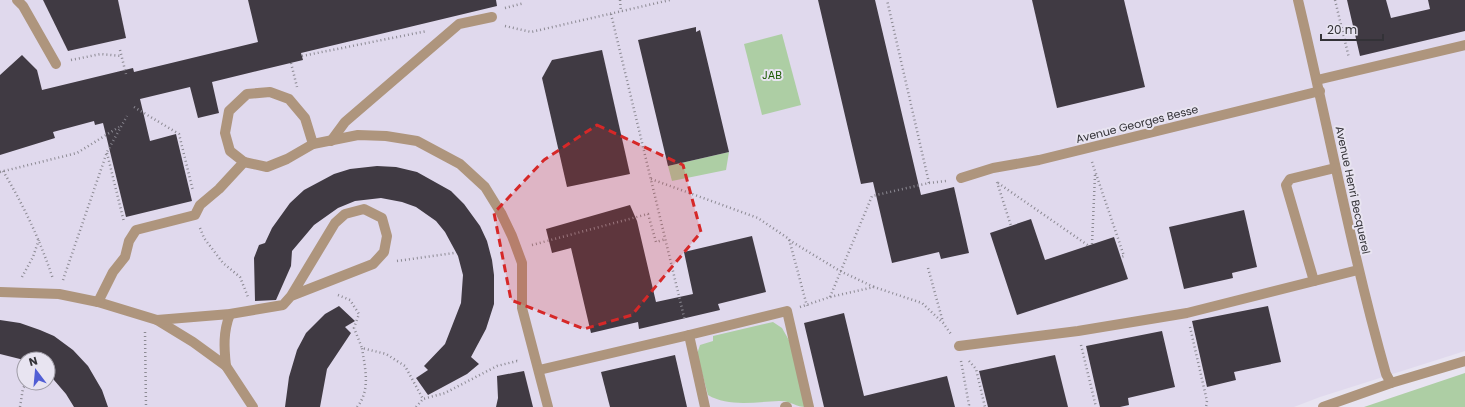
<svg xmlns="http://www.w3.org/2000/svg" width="1465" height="407" viewBox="0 0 1465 407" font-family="Poppins,sans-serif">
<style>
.built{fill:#e0d9ed;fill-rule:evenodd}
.green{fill:#adcea4}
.building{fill:#403a43}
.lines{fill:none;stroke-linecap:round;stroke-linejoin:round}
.path{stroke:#8c8a93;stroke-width:2.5;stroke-dasharray:1 3;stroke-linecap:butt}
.lane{stroke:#ae957d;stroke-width:10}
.street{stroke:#ae957d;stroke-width:10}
.marked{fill:#d62828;fill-opacity:0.2;stroke:#d62828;stroke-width:3;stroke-dasharray:8 5;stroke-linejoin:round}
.labels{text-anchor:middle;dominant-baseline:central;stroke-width:4;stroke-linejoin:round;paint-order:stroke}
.park-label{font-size:11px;fill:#195900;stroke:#e8e4f1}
.street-label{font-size:11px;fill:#333237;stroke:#e8e4f1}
</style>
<rect width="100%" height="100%" fill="#e8e4f1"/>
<path class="built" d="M0 0H1465V351L1320 397 1294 407H0ZM24 359H48V383H24Z"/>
<g class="green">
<path d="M782 34 801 105 762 115 744 44Z"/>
<path d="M729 152 726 170 672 181 668 166Z"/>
<path d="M773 322 782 328 790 342 806 407C796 407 789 400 779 401 754 402 728 407 708 395L697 354 700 345 713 341V336Z"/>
<path d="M1465 373V407H1364Z"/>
</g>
<g class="building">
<path d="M43 0H118L126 38 68 51Z"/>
<path d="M248 0H496L497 6 301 53 303 60 212 82 219 113 198 118 190 87 140 99 150 141 176 134 192 201 126 217 103 123 95 125 94 121 53 132 55 138 0 155V75L22 55 37 70 42 90 133 68 134 72 258 42Z"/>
<path d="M818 0H875L921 195 954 187 969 253 941 259 939 252 892 263 873 182 861 184Z"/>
<path d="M1032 0H1124L1145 87 1057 108Z"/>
<path d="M1347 0H1386L1391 18 1430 9 1428 0H1465V31L1360 56Z"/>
<path d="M696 27V32L700 30 729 152 668 166 638 40Z"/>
<path d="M602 50 630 174 567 187 542 78 552 60Z"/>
<path d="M377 166 396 167 417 172 451 191 464 204 480 226 487 241 492 260 494 275V304L486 329 471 357 479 364 467 374 428 395 416 378 428 370 424 366 445 344 461 303 463 275 458 256 445 232 436 221 416 207 402 202 381 198 355 201 338 208 314 225 292 251 291 266 276 300 255 301 254 258 259 245 265 243 272 228 290 203 304 190 334 174 350 169Z"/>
<path d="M630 205 637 221 656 302 693 294 684 252 752 236 766 292 718 304 720 310 639 329 638 322 591 333 571 248 552 253 546 229Z"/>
<path d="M1244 210 1257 267 1232 273 1233 278 1184 289 1169 227Z"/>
<path d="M1031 219 1045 260 1114 237 1128 279 1017 315 990 233Z"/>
<path d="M339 306 355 321 345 327 351 333 327 369 320 407H285L289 377 297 350 306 333 325 314Z"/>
<path d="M1268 306 1281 362 1234 372 1236 380 1207 387 1192 321Z"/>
<path d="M844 313 864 396 947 376 955 407H824L804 323Z"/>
<path d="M0 320 20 323 40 330 54 336 73 350 88 366 102 390 108 407H74L66 394 48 373V359L24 360 0 354Z"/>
<path d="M1162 331 1175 387 1128 398 1129 405 1120 407H1100L1086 346Z"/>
<path d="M675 355 687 407H610L601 372Z"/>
<path d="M1055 355 1068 407H988L979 371Z"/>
<path d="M524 371 533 407H496L498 398 497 376Z"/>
</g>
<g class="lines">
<g class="path">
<path d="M620 0 621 12"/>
<path d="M1335 0 1349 58"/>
<path d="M505 8 524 3"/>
<path d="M611 14 685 321"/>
<path d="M505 26 531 32 670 0"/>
<path d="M120 50 126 74"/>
<path d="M302 56 427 31"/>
<path d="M71 60 101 54 121 56"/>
<path d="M291 63 297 87"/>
<path d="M134 107 179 134 193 191"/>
<path d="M107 153 124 222"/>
<path d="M1092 162 1124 256 1121 257"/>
<path d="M3 171C24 206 40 240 53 279"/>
<path d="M0 172 77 153 119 127"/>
<path d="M651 179 758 218 789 239 807 306"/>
<path d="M997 182 1011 226"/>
<path d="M929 183 946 181"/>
<path d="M998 183 1089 246"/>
<path d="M200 228 204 238 223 263 240 277 248 297"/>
<path d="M789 240 840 271 874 287"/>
<path d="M1092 244 1095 175"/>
<path d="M532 245 648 214 656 242 666 239"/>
<path d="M397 261 454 253"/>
<path d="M928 268 943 322"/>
<path d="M22 277 33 257 39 239"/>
<path d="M63 280 107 152 127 116"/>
<path d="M338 295 350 300 359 314 354 328 362 348 386 354 405 366 423 399 445 393 497 366 517 361 520 362"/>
<path d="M830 297 872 196 929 183 887 0"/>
<path d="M800 307 830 297 874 287 922 303 943 323 951 334"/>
<path d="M1190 327 1207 401 1206 407"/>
<path d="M145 332 146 407"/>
<path d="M1081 345 1096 407"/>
<path d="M961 361 969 405 968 407"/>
<path d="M969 361 976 369 985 407"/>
<path d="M20 407 23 388 27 383"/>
<path d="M357 407C371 390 365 368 362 348"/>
<path d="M416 407 423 399"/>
</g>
<g class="lane">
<path d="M17 0 23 6 56 64"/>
<path d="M1298 0C1328 125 1351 251 1386 374L1391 383"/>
<path d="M1317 80 1465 45"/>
<path d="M331 141 345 122 459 24 492 17"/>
<path d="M244 162 230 151 225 133 229 111 247 94 270 92 289 99 305 118 313 144"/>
<path d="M961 178 993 168 1039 160 1320 91"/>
<path d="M1314 281 1286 185 1290 179 1335 168"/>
<path d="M0 292 59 294 98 302 157 320 193 342 226 366 253 407"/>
<path d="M98 302 113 272 125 257 129 241 136 230 195 215 200 205 219 189 244 162 267 167 287 159 313 144 358 135 386 136 417 141 460 164 485 187 501 213 512 236 522 263V308L548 407"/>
<path d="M157 320 230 314 283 305 291 296 335 223 345 214 364 209 382 218 387 236 384 252 373 264 291 296"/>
<path d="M959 346 1078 331 1187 313 1358 270"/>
<path d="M226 366C224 348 223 332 230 314"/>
<path d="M539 370 689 335"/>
<path d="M705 407 689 335 787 311 809 407"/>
<path d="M785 407H787"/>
</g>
<path class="street" d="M1323 407 1391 383 1465 361"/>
</g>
<path class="marked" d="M597 125 683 165 701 232 632 315 584 329 511 300 494 213 544 160Z"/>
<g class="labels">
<g class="park-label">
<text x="772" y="75">JAB</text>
</g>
<g class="street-label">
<text transform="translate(1137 124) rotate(-14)">Avenue Georges Besse</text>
<text transform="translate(1353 190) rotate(78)">Avenue Henri Becquerel</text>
</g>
</g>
<g transform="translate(36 371) rotate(344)"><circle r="19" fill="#e8e4f1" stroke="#a09da7"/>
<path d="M0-3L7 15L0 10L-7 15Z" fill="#515ed4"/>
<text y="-6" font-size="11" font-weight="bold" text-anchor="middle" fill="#333237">N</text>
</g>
<path d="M1321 34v6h62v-6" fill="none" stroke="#333237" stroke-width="2"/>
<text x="1327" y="34" font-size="12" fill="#333237" stroke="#e8e4f1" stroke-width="3" paint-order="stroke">20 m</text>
</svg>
